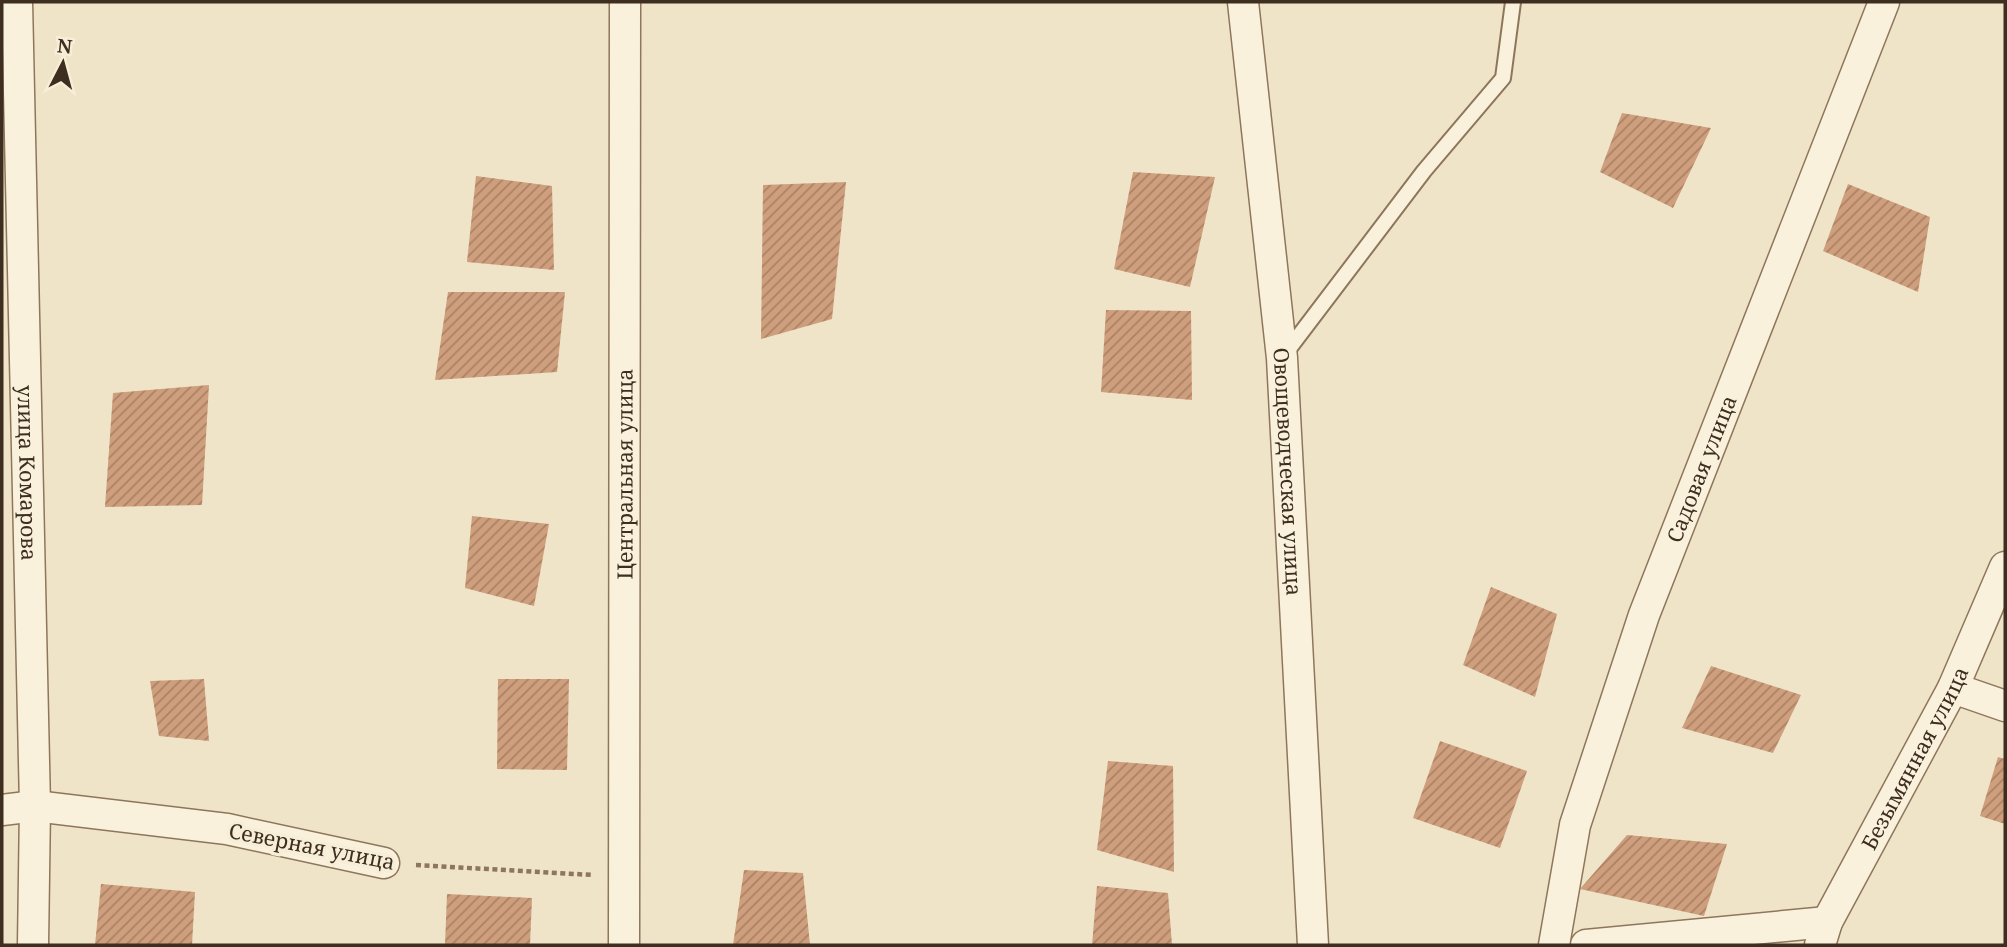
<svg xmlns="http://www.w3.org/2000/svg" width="2007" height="947" viewBox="0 0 2007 947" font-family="'Noto Serif',serif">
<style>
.building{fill:url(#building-hatch)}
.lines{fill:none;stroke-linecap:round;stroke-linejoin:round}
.service-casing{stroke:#8d765c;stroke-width:18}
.minor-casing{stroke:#8d765c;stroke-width:33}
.path{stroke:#8d765c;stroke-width:4.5;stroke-dasharray:5 3.5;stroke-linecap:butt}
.service{stroke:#faf1dc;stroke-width:14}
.minor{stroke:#faf1dc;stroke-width:30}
.labels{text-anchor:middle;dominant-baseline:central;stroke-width:7;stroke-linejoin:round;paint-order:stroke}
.street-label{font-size:21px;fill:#3d2e20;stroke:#f7eed8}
</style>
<defs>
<pattern id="building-hatch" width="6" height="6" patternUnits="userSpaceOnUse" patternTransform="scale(1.75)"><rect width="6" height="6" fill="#cf9f7d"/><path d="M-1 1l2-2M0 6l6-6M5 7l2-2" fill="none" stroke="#a98266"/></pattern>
</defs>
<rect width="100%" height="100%" fill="#f0e4c8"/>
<g class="building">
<path d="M1622 113 1711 128 1673 208 1600 172Z"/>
<path d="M1133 172 1215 177 1190 287 1114 269Z"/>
<path d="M476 176 552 186 554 270 467 262Z"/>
<path d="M846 182 832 319 761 339 763 185Z"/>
<path d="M1848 184 1930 217 1918 292 1823 251Z"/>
<path d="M448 292H565L557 372 435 380Z"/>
<path d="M1106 310 1191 311 1192 400 1101 392Z"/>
<path d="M209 385 202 505 105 507 113 393Z"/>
<path d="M472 516 549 524 534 606 465 588Z"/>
<path d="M1491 587 1557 614 1535 697 1463 665Z"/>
<path d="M1711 666 1801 695 1773 753 1682 728Z"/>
<path d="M204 679 209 741 159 736 150 681Z"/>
<path d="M498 679H569L567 770 497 769Z"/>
<path d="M1440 741 1527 771 1500 848 1413 818Z"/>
<path d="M1998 757 2005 759V824L1980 816Z"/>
<path d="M1108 761 1173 766 1174 872 1097 850Z"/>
<path d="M1627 835 1727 844 1704 916 1580 889Z"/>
<path d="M744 870 803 873 810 945H733Z"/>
<path d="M101 884 195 892 192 945H95Z"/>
<path d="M1097 886 1168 893 1172 945H1092Z"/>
<path d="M447 894 532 898 530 945H445Z"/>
</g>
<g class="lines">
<g class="service-casing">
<path id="service" d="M1285 354 1424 171 1503 78 1513 2"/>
</g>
<g class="minor-casing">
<g id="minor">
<path id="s1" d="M17 2 35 806 33 945"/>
<path id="s2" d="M1243 2 1282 358 1313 945"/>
<path d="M1953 688 2005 706"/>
<path d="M2 810 35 806 227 829 384 863"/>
<path id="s3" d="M624 945 625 2"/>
<path id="s4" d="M1554 945 1575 825 1644 615 1884 2"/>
<path d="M1586 945 1827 922"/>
<path id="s5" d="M1820 945 1827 922 1953 688 2005 567"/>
</g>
</g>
<path class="path" d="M416 865 593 875"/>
<use href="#service" class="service"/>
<use href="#minor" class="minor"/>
</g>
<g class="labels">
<g class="street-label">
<text stroke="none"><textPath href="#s4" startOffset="500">Садовая улица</textPath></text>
<text stroke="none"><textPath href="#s1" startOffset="471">улица Комарова</textPath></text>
<text stroke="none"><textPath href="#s2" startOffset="472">Овощеводческая улица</textPath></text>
<text stroke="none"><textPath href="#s3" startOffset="471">Центральная улица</textPath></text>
<text stroke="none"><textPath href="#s5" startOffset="210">Безымянная улица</textPath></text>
<text transform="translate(312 846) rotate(11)">Северная улица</text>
</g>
</g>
<rect width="2007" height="947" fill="none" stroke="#3d2e20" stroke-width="7"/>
<g transform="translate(63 63) rotate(6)" stroke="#f7eed8" stroke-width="5" paint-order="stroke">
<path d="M0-5L12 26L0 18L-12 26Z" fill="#3d2e20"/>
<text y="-10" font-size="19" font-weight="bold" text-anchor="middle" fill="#3d2e20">N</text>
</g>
</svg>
